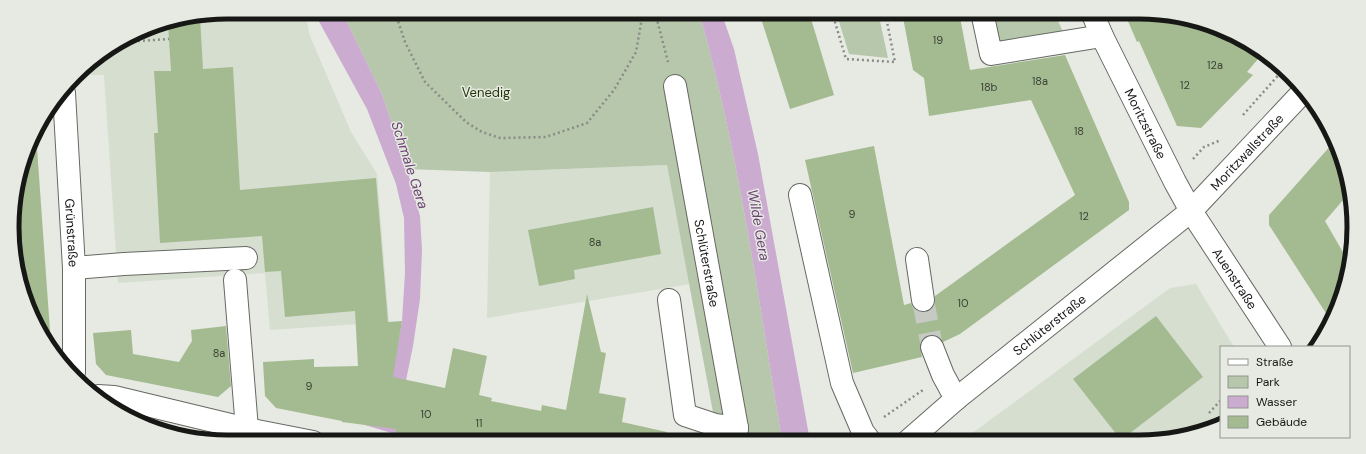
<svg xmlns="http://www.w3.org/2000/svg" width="1366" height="454" viewBox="0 0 1366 454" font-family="'DM Sans',sans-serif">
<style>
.built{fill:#d6ded0}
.green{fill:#b7c7ab}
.water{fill:#cbabd0}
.building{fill:#a4bb91}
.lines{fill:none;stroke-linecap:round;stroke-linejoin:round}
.minor-tunnel{stroke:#c7cac3;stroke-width:22;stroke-dasharray:22 11;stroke-linecap:butt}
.minor-casing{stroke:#666963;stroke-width:24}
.major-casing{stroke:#666963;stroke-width:24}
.path{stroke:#898b86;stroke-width:2.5;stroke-dasharray:2 3;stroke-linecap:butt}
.minor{stroke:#fff;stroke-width:22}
.major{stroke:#fff;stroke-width:22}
.labels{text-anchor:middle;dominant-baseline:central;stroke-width:3;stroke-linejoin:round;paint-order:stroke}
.number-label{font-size:11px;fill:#3a4135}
.park-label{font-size:13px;fill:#213708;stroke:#e6eae2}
.street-label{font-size:13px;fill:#171816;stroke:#e6eae2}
.water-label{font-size:14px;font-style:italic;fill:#6d4375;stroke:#e6eae2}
.rim{fill:none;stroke:#171816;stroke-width:5}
</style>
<rect width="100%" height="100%" fill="#e6eae2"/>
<g class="built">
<path d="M227 12H305L310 36 351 132 377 174 389 322 270 330 265 273 118 283 104 75H88L87 64 145 28Z"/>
<path d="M667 165 690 284 487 318 490 172Z"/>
<path d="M1196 284 1234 347H1221V424L1167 440 968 441 967 437 1170 288Z"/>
</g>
<g class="green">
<path d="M342 12H699C739 152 758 297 782 441H723L718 439 667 165 490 172 407 169 382 94Z"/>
<path d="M836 12H878L888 58 849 54Z"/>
<path d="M1004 12H1054L1063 32 998 42 989 23 1005 20Z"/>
</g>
<g class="water">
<path d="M316 12H342L382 94 407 169 420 216 422 250 420 299 413 346 395 434 365 425 386 384 396 355 402 321 405 273 404 218 396 184 367 109 316 16Z"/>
<path d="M699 12H721L734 49 758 154 810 441H782C758 297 739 152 699 12Z"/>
</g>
<g class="building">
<path d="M759 12H809L834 95 790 109Z"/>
<path d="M902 12H959L970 70 1065 55 1129 202V210L960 334 943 342 939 337 934 335 927 336 922 340 920 345 922 357 853 373 805 160 874 146 904 305 911 303 913 308 919 312H925L930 310 935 304V296L1075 195 1031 100 929 116 924 78 913 70Z"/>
<path d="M1124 12H1139L1194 19 1263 53 1247 72 1253 75 1201 128 1177 126 1139 41 1137 42Z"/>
<path d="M200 17 203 69 233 67 240 190 376 178 388 322 402 321 393 377 445 388 453 348 487 356 479 395 492 398 491 401 541 411 542 405 566 410 587 294 601 352 606 353 599 393 626 398 622 422 667 432 666 441 433 442 395 434 396 429 342 422V421L276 408 265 396 263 362 314 359V367L358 366 355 311 285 317 281 271 265 272 262 236 160 243 154 133H158L154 71H171L168 24Z"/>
<path d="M34 134H36L51 345 48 346 19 282 14 199Z"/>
<path d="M1333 143 1350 192 1325 221 1348 261 1347 282 1331 321 1269 225V215Z"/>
<path d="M653 207 661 254 574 270 575 279 539 286 528 230Z"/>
<path d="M1156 316 1203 377 1121 440 1073 379Z"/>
<path d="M226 326 231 386 218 397 106 375 96 364 93 333 131 330 133 354 179 362 192 341 191 330Z"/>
</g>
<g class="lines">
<path class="minor-tunnel" d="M923 300 932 347"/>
<g class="minor-casing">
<g id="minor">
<path d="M982 12 991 54 1102 36"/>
<path id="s1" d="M1092 12 1102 36 1175 182 1191 211 1280 347"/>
<path id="s2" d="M675 86 737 428 735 441"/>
<path id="s3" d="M64 93 74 268V372"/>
<path d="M800 195 842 383 863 432 870 441"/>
<path d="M917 259 923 300"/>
<path d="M74 268 124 264 246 258"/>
<path d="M235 280 247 429"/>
<path d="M669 300 685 415 715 425 737 428"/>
<path d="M932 347 943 375 956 399"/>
<path d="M98 396 114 397 247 429 313 442"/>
</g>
</g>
<g class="major-casing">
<g id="major">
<path id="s4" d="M908 441 956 399 1191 211 1302 93"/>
</g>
</g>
<g class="path">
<path d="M395 12 405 42 425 82 466 122 482 132 500 138 546 137 587 123 614 90 636 52 643 12"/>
<path d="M655 12 668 62"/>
<path d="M832 12 846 59 895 62 885 12"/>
<path d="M123 42 169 39"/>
<path d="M1243 115 1282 71"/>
<path d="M1193 159 1204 147 1221 140"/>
<path d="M1209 413 1221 400"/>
<path d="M884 417 923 390"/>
</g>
<use href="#minor" class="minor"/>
<use href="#major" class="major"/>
</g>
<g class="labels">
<g class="number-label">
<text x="938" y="40">19</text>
<text x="1215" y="65">12a</text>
<text x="1040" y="81">18a</text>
<text x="1185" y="85">12</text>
<text x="989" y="87">18b</text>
<text x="1079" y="131">18</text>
<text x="852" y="214">9</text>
<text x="1084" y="216">12</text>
<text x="595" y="242">8a</text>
<text x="963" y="303">10</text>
<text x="219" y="353">8a</text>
<text x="309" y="386">9</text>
<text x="426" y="414">10</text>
<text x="479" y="423">11</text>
</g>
<g class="park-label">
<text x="486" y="92">Venedig</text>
</g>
<g class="street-label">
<text stroke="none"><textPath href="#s1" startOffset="124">Moritzstraße</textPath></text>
<text stroke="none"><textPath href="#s4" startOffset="446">Moritzwallstraße</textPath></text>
<text stroke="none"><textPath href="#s3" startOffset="140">Grünstraße</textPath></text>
<text stroke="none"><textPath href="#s2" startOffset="180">Schlüterstraße</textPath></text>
<text stroke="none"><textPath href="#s1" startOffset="303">Auenstraße</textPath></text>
<text stroke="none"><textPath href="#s4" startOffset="183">Schlüterstraße</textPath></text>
</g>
<g class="water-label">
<text transform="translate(410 165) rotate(72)">Schmale Gera</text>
<text transform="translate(759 225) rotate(80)">Wilde Gera</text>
</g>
</g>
<path d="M0 0H1366V454H0ZM227 19H1139A208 208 0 0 1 1347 227V227A208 208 0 0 1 1139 435H227A208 208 0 0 1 19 227V227A208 208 0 0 1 227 19Z" fill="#e6eae2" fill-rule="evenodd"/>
<path class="rim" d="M227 19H1139A208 208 0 0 1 1347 227V227A208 208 0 0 1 1139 435H227A208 208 0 0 1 19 227V227A208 208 0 0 1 227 19Z"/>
<rect x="1220" y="346" width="130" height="92" fill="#e6eae2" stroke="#939690"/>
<rect x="1228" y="359" width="20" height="6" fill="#ffffff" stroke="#939690"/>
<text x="1256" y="366" font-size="12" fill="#171816">Straße</text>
<rect x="1228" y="376" width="20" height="12" fill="#b7c7ab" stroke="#939690"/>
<text x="1256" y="386" font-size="12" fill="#171816">Park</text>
<rect x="1228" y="396" width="20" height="12" fill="#cbabd0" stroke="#939690"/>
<text x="1256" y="406" font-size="12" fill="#171816">Wasser</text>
<rect x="1228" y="416" width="20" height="12" fill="#a4bb91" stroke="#939690"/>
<text x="1256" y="426" font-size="12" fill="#171816">Gebäude</text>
</svg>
